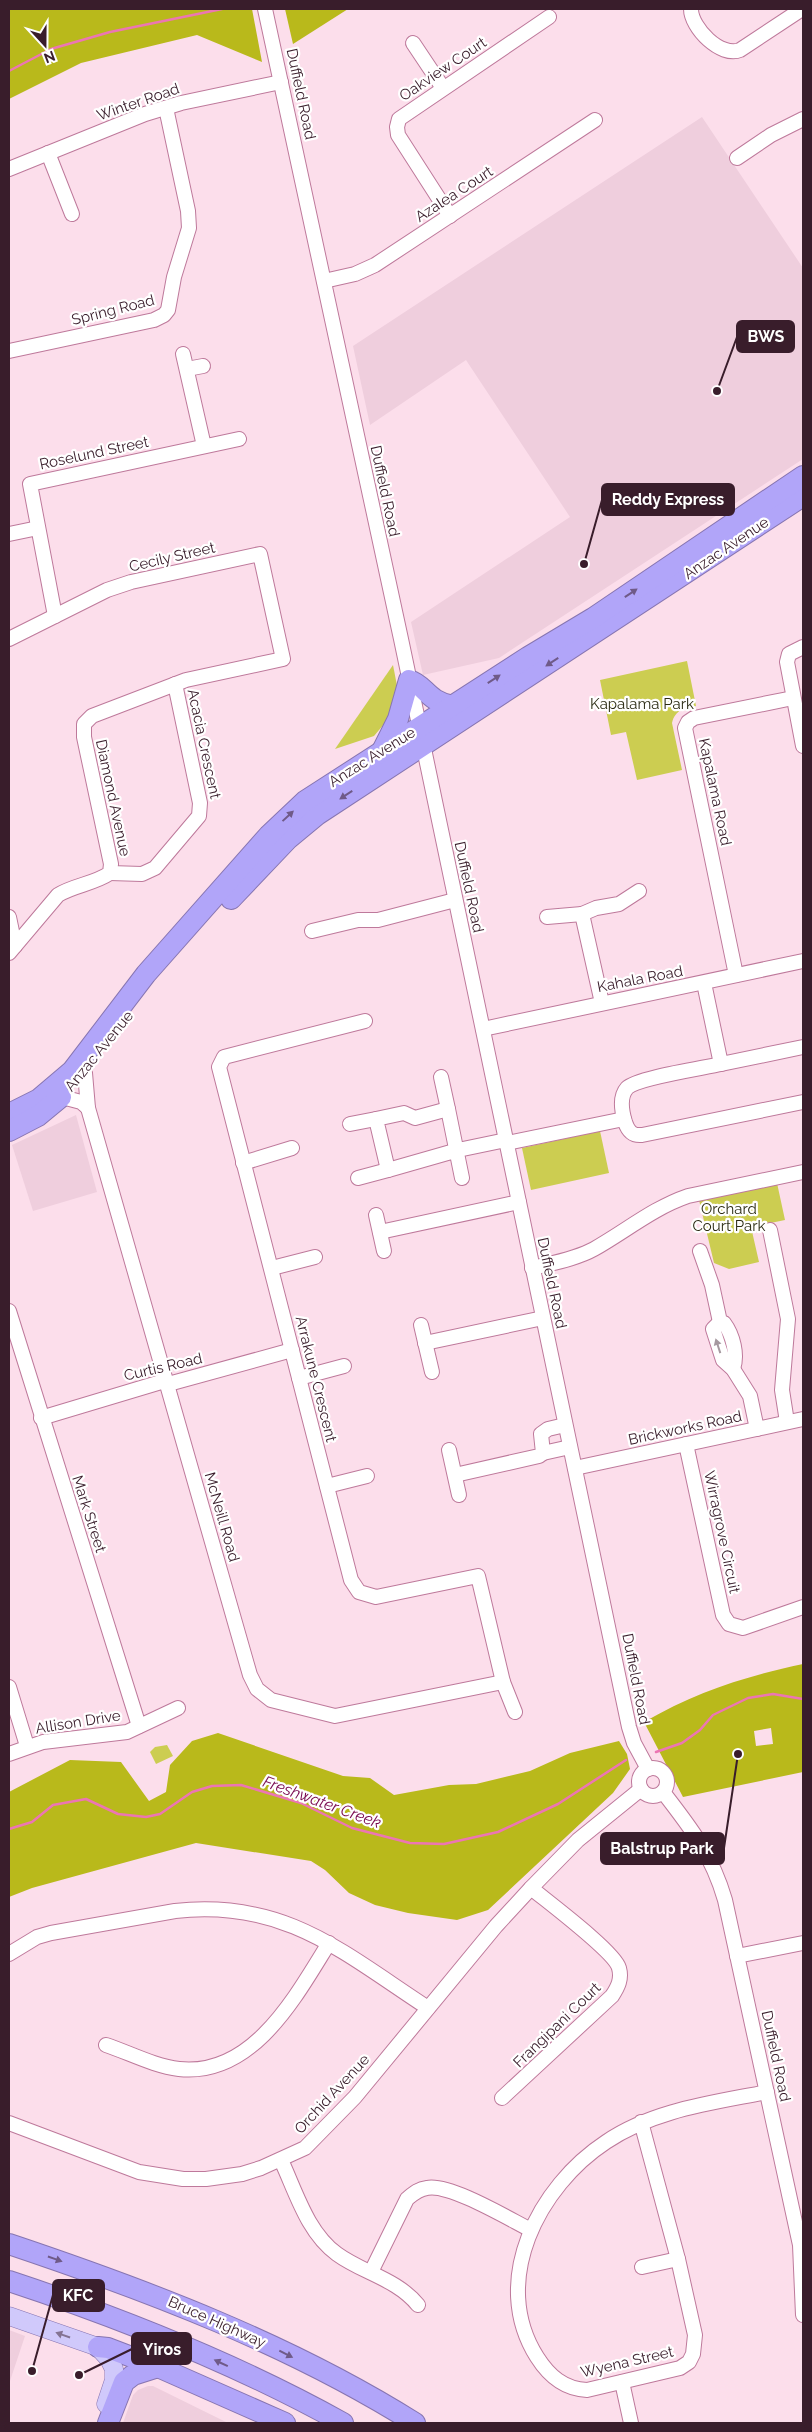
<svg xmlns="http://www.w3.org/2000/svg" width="812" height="2432" viewBox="0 0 812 2432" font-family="Raleway,sans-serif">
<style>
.built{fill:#efcedd}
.green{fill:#cccd51}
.forest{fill:#b9b91b;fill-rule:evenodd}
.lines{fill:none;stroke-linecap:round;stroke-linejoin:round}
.stream{stroke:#ec76b3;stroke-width:2.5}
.minor-casing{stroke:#be799b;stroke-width:16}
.major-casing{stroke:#8775b1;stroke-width:19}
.highway-casing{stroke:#8775b1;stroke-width:22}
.minor{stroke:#fff;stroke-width:14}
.major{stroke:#d0c9fb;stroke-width:18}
.highway{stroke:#b1a5f9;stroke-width:20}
.oneway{fill:#6f5a88}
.oneway2{fill:#a699a0}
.oneway3{fill:#847393}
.labels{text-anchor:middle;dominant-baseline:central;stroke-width:4.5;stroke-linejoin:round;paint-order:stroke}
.street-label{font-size:15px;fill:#391d2b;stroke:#fff}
.park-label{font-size:15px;fill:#2b2b14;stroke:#fff}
.water-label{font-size:16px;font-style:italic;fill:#77084e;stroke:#fff}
.leader{fill:none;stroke:#391d2b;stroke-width:2}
.callout-dot{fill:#391d2b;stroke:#fff;stroke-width:2}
.callout{fill:#391d2b;stroke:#391d2b;stroke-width:2}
.callout-label{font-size:16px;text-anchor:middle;font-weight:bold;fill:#fff}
</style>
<rect width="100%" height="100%" fill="#fcdeeb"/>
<g class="built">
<path d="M702 117 803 268V459L499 658 423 675 411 622 570 517 466 360 370 425 353 346Z"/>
<path d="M76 1115 97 1192 33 1211 12 1145Z"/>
<path d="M9 2330 25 2336 9 2384Z"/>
<path d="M148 2386H153L228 2423H123L133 2395 138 2390Z"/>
</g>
<g class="green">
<path d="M687 661 696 706C684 708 675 710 672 723L682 770 637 780 626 732 611 735 600 680Z"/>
<path d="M393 665 399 696 390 717 374 736 335 749Z"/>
<path d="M600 1131 609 1173 531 1190 522 1148Z"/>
<path d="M777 1183 785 1220 751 1227 759 1262 729 1269 714 1263 699 1200Z"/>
<path d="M167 1745 173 1756 156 1764 150 1752 155 1747Z"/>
</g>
<g class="forest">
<path d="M9 9H252L262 62 197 35 81 63 9 99Z"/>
<path d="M285 9H348L293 44Z"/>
<path d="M803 1664V1772L683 1797 644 1722C697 1692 743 1677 803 1664ZM771 1728 773 1744 756 1746 754 1731Z"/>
<path d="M218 1733 343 1776 370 1778 394 1795 449 1785 476 1784 530 1771 570 1753 619 1741 627 1754 630 1769 613 1793 488 1910 457 1920 408 1913 375 1905 349 1893 325 1870 311 1861 196 1843 32 1888 9 1897V1792L70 1760 121 1762 149 1801 166 1792 170 1765 192 1741Z"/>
</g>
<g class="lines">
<g class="stream">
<path d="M9 71 51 49 110 32 222 9"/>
<path d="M656 1752 682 1743 700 1730 713 1715 748 1698 773 1694 803 1699"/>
<path d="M9 1829 32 1822 53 1805 86 1799 118 1814 146 1817 160 1814 192 1792 212 1786 241 1785 301 1803 352 1828 410 1843 444 1844 498 1832 558 1804 626 1760"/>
</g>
<g class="minor-casing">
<g id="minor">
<path d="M265 9 401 639 629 1727 634 1743 648 1769"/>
<path d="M691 9C691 28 721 58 740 50L802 9"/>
<path d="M413 43 443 88"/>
<path d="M48 153 72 214"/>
<path d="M737 158 771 135 803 119"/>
<path d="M9 169 145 114 181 103 281 82"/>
<path d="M450 216 398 135 397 127 399 119 549 17"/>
<path d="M324 281 355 274 375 265 595 120"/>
<path d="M9 351 154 320 164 315 168 310 174 277 189 228 188 211 166 108"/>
<path d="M183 354 204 446"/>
<path d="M187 369 203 366"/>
<path d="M9 534 38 528"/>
<path d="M55 616 30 484 239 439"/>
<path d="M9 639 107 590 131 582 260 554 283 659 186 680 92 716 84 724V737L111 864 110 873C94 884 74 885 58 895L9 953"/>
<path d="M803 647 789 654 787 662 803 746"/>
<path d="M110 873 142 874 155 868 199 816 200 803 175 684"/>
<path d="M9 917 15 946"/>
<path d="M547 917 582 914"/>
<path d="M312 931 358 920H378L455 900"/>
<path d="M736 975 685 728 688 722 694 718 793 698"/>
<path d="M704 983 721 1064 803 1047"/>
<path d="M602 1003 582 914 596 908 619 904 639 891"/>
<path d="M365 1021 224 1057 219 1067 351 1580 359 1592 376 1597 478 1576 503 1682 515 1712"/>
<path d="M483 1029 803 961"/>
<path d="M721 1064C704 1068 636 1078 627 1088 619 1097 622 1112 625 1122 628 1131 632 1136 642 1135L803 1102"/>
<path d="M85 1073 88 1108 250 1675 257 1689 271 1700 335 1716 503 1682"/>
<path d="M441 1077 448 1109"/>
<path d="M62 1097 81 1102 88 1108"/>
<path d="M350 1124 376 1119"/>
<path d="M507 1143 624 1119"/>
<path d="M243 1163 292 1148"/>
<path d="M358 1178 388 1170"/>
<path d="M462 1178 448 1109 415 1118 404 1113 376 1119 388 1170 458 1150 506 1140"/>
<path d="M376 1215 384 1251"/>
<path d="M770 1230 788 1319 782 1390 787 1422"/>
<path d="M380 1232 519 1202"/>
<path d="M700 1251 712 1285 720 1322 724 1323C733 1335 738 1355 733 1369"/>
<path d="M272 1268 315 1257"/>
<path d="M532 1268C552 1263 576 1259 594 1249 626 1231 653 1208 688 1196L803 1172"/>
<path d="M9 1311 139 1726"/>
<path d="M720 1322 713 1329 723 1360 733 1369 750 1396 757 1429"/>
<path d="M421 1325 432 1372"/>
<path d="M425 1343 543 1318"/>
<path d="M299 1378 344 1366"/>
<path d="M41 1418 161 1382 172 1383 292 1350"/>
<path d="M686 1444 723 1615 729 1624 743 1628 803 1607"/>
<path d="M449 1450 459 1495"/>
<path d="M543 1453 570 1447"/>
<path d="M575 1468 803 1419"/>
<path d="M455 1475 539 1456 543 1453 541 1434 548 1429 565 1425"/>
<path d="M327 1486 367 1476"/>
<path d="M9 1687 27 1746"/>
<path d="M9 1754 43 1742 127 1732 178 1708"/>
<circle cx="653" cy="1782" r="14"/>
<path d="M663 1792C691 1828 712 1855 725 1900L800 2245 803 2315"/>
<path d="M9 1954 37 1937 51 1933 175 1911C285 1899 342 1952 428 2008"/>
<path d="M737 1956 803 1943"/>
<path d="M106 2045C130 2053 154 2066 179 2069 253 2077 296 1996 329 1943"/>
<path d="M502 2098 612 1996C618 1987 622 1979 619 1968 615 1952 548 1902 531 1888"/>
<path d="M641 2122 678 2259 695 2335 693 2354 689 2362 680 2368 587 2390C564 2389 549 2376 537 2357 489 2281 539 2186 606 2142 653 2110 712 2103 767 2092"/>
<path d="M9 2123 139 2172 183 2179H206L242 2174 261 2168 305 2148 355 2097 496 1926 531 1888 578 1840 641 1789"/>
<path d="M281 2160C296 2192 307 2232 337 2254 363 2273 397 2279 418 2305"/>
<path d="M642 2267 678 2259"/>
<path d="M371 2272 407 2199C413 2194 418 2189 427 2188 449 2183 509 2219 531 2230"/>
<path d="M622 2382 631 2423"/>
</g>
</g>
<g class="major-casing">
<path id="major" d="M9 2316 98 2347 109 2359 114 2369V2380L106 2404"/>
</g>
<g class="highway-casing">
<g id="highway">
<path d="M383 749 398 719 409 680C426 685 426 701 453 706"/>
<path d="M231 899 288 839 317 815 803 496"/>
<path d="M9 1114 39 1099 72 1071 146 974 269 835 305 801 528 657 593 618 803 476"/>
<path d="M9 1131 38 1116 61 1097"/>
<path d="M9 2244C149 2291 289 2344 415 2423"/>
<path d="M9 2281C124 2319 237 2364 343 2423"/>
<path d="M98 2347 108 2348 158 2367 285 2423"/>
<path d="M108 2423 124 2382 133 2375 158 2367"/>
</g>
</g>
<use href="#minor" class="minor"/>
<use href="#major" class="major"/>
<use href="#highway" class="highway"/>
</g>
<defs><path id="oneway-solid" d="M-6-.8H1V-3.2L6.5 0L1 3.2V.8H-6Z" transform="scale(1.25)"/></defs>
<g class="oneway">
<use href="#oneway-solid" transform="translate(631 593) rotate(-34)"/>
<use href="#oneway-solid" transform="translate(552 662) rotate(147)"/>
<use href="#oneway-solid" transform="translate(494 679) rotate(-33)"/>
<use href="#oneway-solid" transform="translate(346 795) rotate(147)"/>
<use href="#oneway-solid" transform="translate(288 816) rotate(-43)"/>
<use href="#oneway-solid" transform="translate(55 2259) rotate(19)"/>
<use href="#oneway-solid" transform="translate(286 2354) rotate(27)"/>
<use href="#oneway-solid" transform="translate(221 2363) rotate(-155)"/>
</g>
<use class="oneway2" href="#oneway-solid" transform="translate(718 1346) rotate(-108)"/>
<use class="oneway3" href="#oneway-solid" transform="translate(63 2335) rotate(-161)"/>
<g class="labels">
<g class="street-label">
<text transform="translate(443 69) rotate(-34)">Oakview Court</text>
<text transform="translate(301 94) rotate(78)">Duffield Road</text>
<text transform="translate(138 102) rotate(-19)">Winter Road</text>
<text transform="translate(454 194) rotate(-33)">Azalea Court</text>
<text transform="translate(113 310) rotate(-14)">Spring Road</text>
<text transform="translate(94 453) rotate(-12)">Roselund Street</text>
<text transform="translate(385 491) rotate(78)">Duffield Road</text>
<text transform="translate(726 548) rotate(-34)">Anzac Avenue</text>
<text transform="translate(172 557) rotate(-13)">Cecily Street</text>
<text transform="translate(204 744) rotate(78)">Acacia Crescent</text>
<text transform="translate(372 757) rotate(-32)">Anzac Avenue</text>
<text transform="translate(715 792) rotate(78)">Kapalama Road</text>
<text transform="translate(113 798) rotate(78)">Diamond Avenue</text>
<text transform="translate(469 887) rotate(78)">Duffield Road</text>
<text transform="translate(640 979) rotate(-11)">Kahala Road</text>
<text transform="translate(99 1051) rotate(-51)">Anzac Avenue</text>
<text transform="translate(552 1283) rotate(78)">Duffield Road</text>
<text transform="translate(163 1367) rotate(-13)">Curtis Road</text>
<text transform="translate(316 1379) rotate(76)">Arrakune Crescent</text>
<text transform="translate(685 1428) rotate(-12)">Brickworks Road</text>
<text transform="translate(89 1514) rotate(72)">Mark Street</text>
<text transform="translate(222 1517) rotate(74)">McNeill Road</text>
<text transform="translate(722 1532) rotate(78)">Wirragrove Circuit</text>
<text transform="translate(636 1679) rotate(79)">Duffield Road</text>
<text transform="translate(78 1722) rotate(-9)">Allison Drive</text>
<text transform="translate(557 2025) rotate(-44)">Frangipani Court</text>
<text transform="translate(776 2056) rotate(78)">Duffield Road</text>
<text transform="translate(332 2094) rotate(-47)">Orchid Avenue</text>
<text transform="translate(217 2322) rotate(24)">Bruce Highway</text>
<text transform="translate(627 2362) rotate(-13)">Wyena Street</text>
</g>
<g class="park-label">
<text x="642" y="704">Kapalama Park</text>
<text x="729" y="1209">Orchard<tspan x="729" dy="17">Court Park</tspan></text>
</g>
<g class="water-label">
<text transform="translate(322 1802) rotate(20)">Freshwater Creek</text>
</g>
</g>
<path class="leader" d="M717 391L737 337M584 564L602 500M738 1754L724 1848M32 2371L53 2295M79 2375L132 2349"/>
<g class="callout-dot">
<circle cx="717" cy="391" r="5"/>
<circle cx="584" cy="564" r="5"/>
<circle cx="738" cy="1754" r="5"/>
<circle cx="32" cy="2371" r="5"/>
<circle cx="79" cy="2375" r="5"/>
</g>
<g class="callout">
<rect x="737" y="321" width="57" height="31" rx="5"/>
<rect x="602" y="484" width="132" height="31" rx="5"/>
<rect x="601" y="1833" width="123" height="31" rx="5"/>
<rect x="53" y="2280" width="51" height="31" rx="5"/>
<rect x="132" y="2333" width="59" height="31" rx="5"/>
</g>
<g class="callout-label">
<text x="766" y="342">BWS</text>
<text x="668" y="505">Reddy Express</text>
<text x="662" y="1854">Balstrup Park</text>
<text x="78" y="2301">KFC</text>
<text x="162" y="2355">Yiros</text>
</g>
<rect width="812" height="2432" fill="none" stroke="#391d2b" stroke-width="20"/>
<g transform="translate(45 45) rotate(159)" stroke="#ffffff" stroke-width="4" paint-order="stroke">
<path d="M0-4L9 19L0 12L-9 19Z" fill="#391d2b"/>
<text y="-8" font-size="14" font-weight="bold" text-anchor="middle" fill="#391d2b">N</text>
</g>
</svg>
